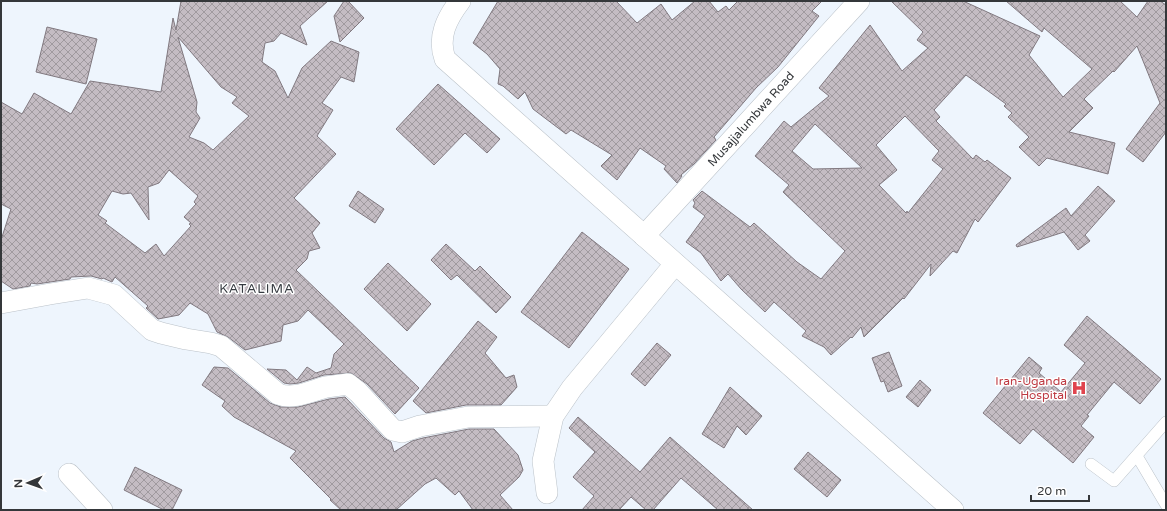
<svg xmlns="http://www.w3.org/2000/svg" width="1167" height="511" viewBox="0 0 1167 511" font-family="'Varela Round',sans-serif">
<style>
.building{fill:url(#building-cross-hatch);stroke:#817980;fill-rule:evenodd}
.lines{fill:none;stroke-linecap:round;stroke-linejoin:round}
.service-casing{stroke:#bbc2c9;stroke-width:12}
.minor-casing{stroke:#bbc2c9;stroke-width:22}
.service{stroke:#fff;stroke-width:11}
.minor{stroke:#fff;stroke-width:21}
.labels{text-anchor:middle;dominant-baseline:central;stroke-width:3;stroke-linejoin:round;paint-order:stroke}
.street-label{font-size:12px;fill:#34373a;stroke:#fff}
.health-label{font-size:12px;fill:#be3a42;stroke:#fff;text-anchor:end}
.neighbourhood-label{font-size:13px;letter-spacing:1px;fill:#353a40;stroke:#fff}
</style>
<defs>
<pattern id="building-cross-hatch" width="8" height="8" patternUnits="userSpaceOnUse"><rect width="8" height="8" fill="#c4bcc3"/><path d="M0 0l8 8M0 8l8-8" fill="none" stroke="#a09a9f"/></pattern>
</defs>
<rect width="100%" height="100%" fill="#eef5fd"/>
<g class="building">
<path d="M181 1H328L300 26 307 45 281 33 274 41 265 43 262 62 275 71 288 98 302 68 331 41 359 52 354 82 341 77 322 103 333 110 317 136 336 154 294 198 320 223 312 233 320 248 309 251 307 259 296 270 419 388 395 414 367 384 351 373 324 375 299 383 290 384 284 383 267 369 286 370 297 380 307 367 316 373 331 368 334 354 344 344 308 310 298 321 283 325 281 341 245 350 228 337 217 332 208 314 190 303 179 315 158 319 146 308 148 306 115 277 112 282 103 278 102 279 91 276 71 277 70 279 37 284 31 283 30 286 13 289 1 281V240L11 209 1 204V102L22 114 34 93 71 114 90 81 161 92 173 18 176 30ZM178 37 221 87 237 97 232 103 249 116 213 150 204 143 189 137 200 118 196 112 197 102ZM169 170 198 196 194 202 196 204 184 217 191 223 189 224 191 226 164 256 156 244 145 253 105 223 107 221 98 215 112 191 123 194 131 193 149 220 148 187 159 183Z"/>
<path d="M344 1H348L364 18 340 42 334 16Z"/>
<path d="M498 1H616L637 23 661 4 672 20 695 1H709L718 12 726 6 729 10 738 1H822L812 11 819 16 778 67 756 88 714 137 716 140 694 164 681 175 682 176 677 183 664 169 666 166 640 148 617 180 601 166 612 155 571 130 566 134 533 109 525 92 518 99 503 86 498 84 500 69 487 54 473 43Z"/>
<path d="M891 1H963L1040 36 1029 55 1063 97 1092 69 1044 28 1042 32 1006 1H1120L1137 17 1148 1H1160L1166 5V132L1143 162 1126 149 1160 103 1137 46 1114 72 1113 71 1084 99 1093 108 1069 132 1115 143 1108 174 1047 158 1039 166 1019 147 1029 137 1008 117 1012 113 1004 106 1006 104 966 75 934 110 940 117 936 121 973 159 976 155 985 162 987 160 1011 178 978 222 975 219 957 253 953 251 930 276 931 264 904 299 903 298 864 337 861 327 852 338 851 337 831 355 824 347 802 336 806 331 774 302 765 312 741 289 728 274 721 281 701 253 686 242 705 216 693 207 695 203 693 200 702 191 750 227 754 223 797 262 821 279 845 251 783 192 789 185 755 156 784 121 791 127 829 96 819 88 870 25 902 71 928 48 917 40 923 32ZM905 116 939 151 932 160 943 169 908 213 907 211 906 213 879 185 897 170 876 145ZM815 124 829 137 862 168 813 169 792 151Z"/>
<path d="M47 27 97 39 86 84 36 72Z"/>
<path d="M438 84 500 139 487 153 465 133 434 165 396 129Z"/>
<path d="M1098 186 1115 201 1085 235 1090 241 1078 250 1064 232 1017 247 1016 245 1066 208 1071 216Z"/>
<path d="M358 191 384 209 375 223 349 206Z"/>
<path d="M582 232 629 269 569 348 521 312Z"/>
<path d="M446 244 475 271 480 266 511 297 496 313 457 275 451 280 431 260Z"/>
<path d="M388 263 431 304 407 331 364 289Z"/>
<path d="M1087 316 1161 379 1140 404 1114 382 1087 415 1089 416 1081 426 1094 437 1073 463 1033 429 1020 444 983 413 1029 357 1042 368 1039 373 1061 392 1085 363 1064 345Z"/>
<path d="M478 321 497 337 485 353 506 378 514 375 517 387 501 405H466L426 413 413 401Z"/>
<path d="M657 343 671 355 645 386 631 374Z"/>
<path d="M889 352 902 386 888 392 884 381 881 382 872 358Z"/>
<path d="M214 367 228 368 270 403 281 407H298L329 399 345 397 384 438 391 442 394 452 412 441 423 438 469 429H494L518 455 523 470 519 477 500 495 513 510H473L459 491 455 495 436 478 425 484 396 510H341L330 500 331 499 290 458 296 451 234 417 222 406 225 401 202 385Z"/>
<path d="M920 380 931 390 918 407 906 397Z"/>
<path d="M730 387 762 416 746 435 737 426 724 448 702 434Z"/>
<path d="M578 417 640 472 670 437 753 510H718L681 478 653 510H646L631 497 619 510H582L594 496 573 477 595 452 569 428Z"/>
<path d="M808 452 841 480 827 497 794 469Z"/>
<path d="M135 467 182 490 172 510H164L124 490Z"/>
</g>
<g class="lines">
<g class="service-casing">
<g id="service">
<path d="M1137 456 1166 505"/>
<path d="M1091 464 1114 481 1166 422"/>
</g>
</g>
<g class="minor-casing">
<g id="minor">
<path d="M460 1C447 18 437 37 445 59L953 510"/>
<path d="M644 236 859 1"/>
<path d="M1 303 50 294 88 288 114 295 152 330 161 333 186 339 211 343 221 346 278 394C293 400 311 391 326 387 333 386 341 385 348 384L358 392 393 430 402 432 420 426 468 417 553 416"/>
<path d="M69 474 102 510"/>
<path d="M547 493 543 461 553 416 572 388 675 264"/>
</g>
</g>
<use href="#service" class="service"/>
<use href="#minor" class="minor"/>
</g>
<defs>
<g id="hospital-bare" transform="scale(1.2)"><path d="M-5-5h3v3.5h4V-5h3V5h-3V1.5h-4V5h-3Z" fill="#e0444e" stroke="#fff" stroke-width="2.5" paint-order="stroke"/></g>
</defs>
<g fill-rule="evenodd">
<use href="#hospital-bare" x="1079" y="388"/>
</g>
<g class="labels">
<g class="street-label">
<text transform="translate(751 119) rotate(-48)">Musajjalumbwa Road</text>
</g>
<g class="health-label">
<text x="1067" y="381">Iran-Uganda<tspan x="1067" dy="14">Hospital</tspan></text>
</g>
<g class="neighbourhood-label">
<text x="257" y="289">KATALIMA</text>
</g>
</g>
<rect width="1167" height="511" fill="none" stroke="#34373a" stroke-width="4"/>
<g transform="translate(28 483) rotate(268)" stroke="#ffffff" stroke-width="3" paint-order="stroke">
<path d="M0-3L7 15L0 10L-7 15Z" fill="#34373a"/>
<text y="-6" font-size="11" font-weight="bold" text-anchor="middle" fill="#34373a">N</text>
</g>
<path d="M1031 495v6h58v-6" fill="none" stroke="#34373a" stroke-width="2"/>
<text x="1037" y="495" font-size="12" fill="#34373a" stroke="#ffffff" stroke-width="3" paint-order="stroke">20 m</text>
</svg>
